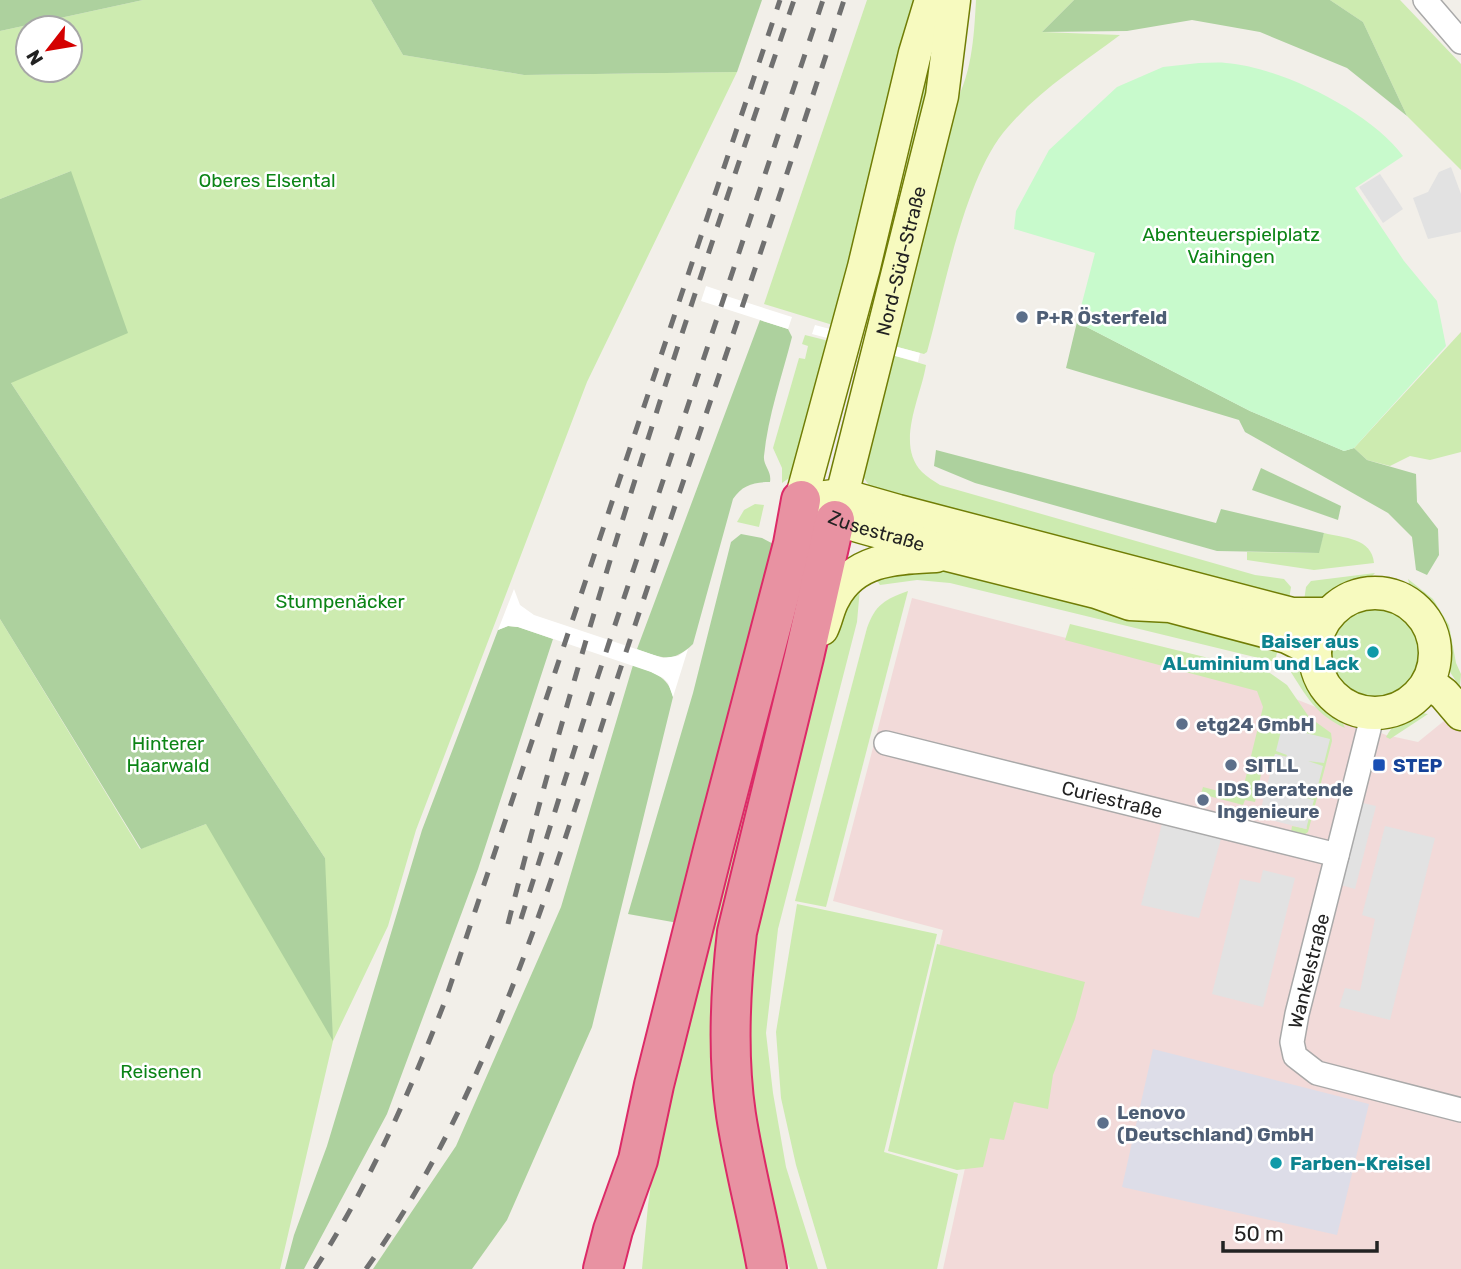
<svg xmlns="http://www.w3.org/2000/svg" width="1461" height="1269" viewBox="0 0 1461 1269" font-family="Rubik,sans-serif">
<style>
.commercial{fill:#f2dad9}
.grass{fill:#cdebb0;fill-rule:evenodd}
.forest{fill:#add19e}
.park{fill:#c8facc}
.parking{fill:#e2e2e2}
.plaza{fill:#dddde8}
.pier{fill:#fff}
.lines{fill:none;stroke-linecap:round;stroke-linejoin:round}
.street-casing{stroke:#a9a9a9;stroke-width:26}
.secondary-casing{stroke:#707d05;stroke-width:35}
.highway-casing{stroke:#dc2a67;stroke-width:42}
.street{stroke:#fff;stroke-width:23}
.secondary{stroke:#f7fabf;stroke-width:32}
.highway{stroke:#e892a2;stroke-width:38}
.rail{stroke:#707070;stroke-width:5;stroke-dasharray:14 14;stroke-linecap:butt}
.service-dot{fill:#5c6f8a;stroke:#fff;stroke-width:2.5}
.culture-dot{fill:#0f9aa8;stroke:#fff;stroke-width:2.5}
.transit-dot{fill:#1a4fb4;stroke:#fff;stroke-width:2.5}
.labels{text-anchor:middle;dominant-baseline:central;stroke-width:5;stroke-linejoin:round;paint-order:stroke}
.park-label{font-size:19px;fill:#0c8416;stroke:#fff}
.street-label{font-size:19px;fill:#222;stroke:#fff}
.service-label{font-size:19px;font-weight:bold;fill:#4e5e75;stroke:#fff;text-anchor:start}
.culture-label{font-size:19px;font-weight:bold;fill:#0d838f;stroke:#fff;text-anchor:end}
.transit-label{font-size:19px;font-weight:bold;fill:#164399;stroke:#fff;text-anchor:start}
</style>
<rect width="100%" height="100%" fill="#f2efe9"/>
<path class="commercial" d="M912 598 1283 694 1386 735 1418 742 1450 716 1461 731V1269H943L965 1168 891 1149 943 930 833 901Z"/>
<g class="grass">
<path d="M143 0H371L403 55 524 75 737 72 587 382 416 830 388 926 333 1041 280 1269H0V619L140 849 206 824 325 858 11 383 71 171 0 199V31ZM28 28H70V70H28Z"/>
<path d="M867 0H918L895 65 836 326 764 304Z"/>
<path d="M940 0 932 82 832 476 830 474 890 234 919 112Z"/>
<path d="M976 0H1074L1042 32 1120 35C1081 64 1040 90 1008 127 965 175 945 288 927 352L924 354 894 346 951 110C972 78 974 37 976 0Z"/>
<path d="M1330 0H1400L1461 64V170L1407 116 1363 22Z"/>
<path d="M1461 332V452L1430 460 1410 456 1390 466 1367 460 1354 448Z"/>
<path d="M805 335 833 342 799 471 782 483V468L773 448 799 358 805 359 808 346 802 344Z"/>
<path d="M892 355 926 365C921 397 895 444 922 472 927 477 934 481 940 485L1255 575 1284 579 1291 587 1288 606 870 487 862 475V457H868L871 434Z"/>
<path d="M755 504 764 505 759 527 737 522 744 510Z"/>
<path d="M1324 533C1344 538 1372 538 1374 563L1314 570 1247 560V552L1318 553Z"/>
<path d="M809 555 726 899 759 1269H642L648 1205 658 1137Z"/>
<path d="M933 563 1279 643 1275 662 950 583 917 580 880 585 872 573Z"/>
<path d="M1375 573C1362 587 1355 583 1340 591 1326 599 1319 606 1303 608L1306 587 1311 581Z"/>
<path d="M1408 579 1433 599 1449 625 1456 663 1461 674 1460 687 1448 669 1444 658 1441 633 1428 607 1411 592Z"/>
<path d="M860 588 857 622 778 929 766 1033 773 1093 786 1167 818 1269H790L764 1192 747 1070 751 945 827 632Z"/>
<path d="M908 591 826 907 795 901 867 628C875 605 885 599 908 591Z"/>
<circle cx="1376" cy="652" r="49"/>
<path d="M1070 624 1270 673 1287 685 1309 717 1331 733 1332 741 1308 832 1304 835 1291 832 1292 826 1307 829 1299 794 1315 797 1308 760 1288 754 1287 757 1275 754 1273 763 1264 761 1255 802 1245 800 1243 805 1201 794 1203 787 1241 797 1263 707 1257 691 1065 640Z"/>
<path d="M1292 649 1303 661 1311 685 1324 702 1339 715 1345 728C1316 715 1306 696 1289 669Z"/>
<path d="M1415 712 1428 714 1390 739 1386 737C1393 724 1401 718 1415 712Z"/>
<path d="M797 904 937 934 884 1152 958 1174 937 1269H827L796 1165 781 1098 776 1032Z"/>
<path d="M937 944 1085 982 1075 1019 1053 1075 1048 1109 1014 1102 1004 1140 990 1138 983 1167 957 1170 888 1151Z"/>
</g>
<g class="forest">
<path d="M0 0H143L0 31Z"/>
<path d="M371 0H762L737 72 524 75 403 55Z"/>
<path d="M1074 0H1330L1363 22 1407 116 1347 68 1260 32 1192 20 1127 31 1042 32Z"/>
<path d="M71 171 128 333 11 383 325 858 333 1041 206 824 141 849 0 619V199Z"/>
<path d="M760 320 788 329 792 337C782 376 768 416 764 456 763 466 772 471 770 482 754 482 742 485 733 499L693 644C672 664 662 658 637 649Z"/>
<path d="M1077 322 1250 411 1344 451 1354 448 1367 460 1416 474 1417 502 1438 529 1439 555 1427 575 1416 570 1412 537 1388 513 1245 432 1239 420 1066 368Z"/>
<path d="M936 450 1216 523 1221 509 1324 533 1319 553 1217 551 975 483 934 466Z"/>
<path d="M1261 468 1341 506 1338 520 1252 490Z"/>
<path d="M741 534 762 538 779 547 678 923 628 914 693 693 731 542Z"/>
<path d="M508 626 518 627 553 639 478 869 387 1114 304 1269H285L294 1235 327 1146 422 830 498 630Z"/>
<path d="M633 665C652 672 669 676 673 697L592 1027 507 1220 472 1269H373L456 1146 561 907Z"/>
</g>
<path class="park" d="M1199 63C1208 63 1218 62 1226 63 1281 67 1371 112 1403 156L1355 188 1404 261 1437 301 1446 346 1354 448 1344 451 1250 411 1077 322 1095 253 1014 229 1016 211 1049 150 1117 87 1163 67Z"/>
<g class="parking">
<path d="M1451 167 1461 194V232L1428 239 1413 198 1428 192 1439 172Z"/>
<path d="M1380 174 1403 209 1383 223 1359 187Z"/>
<path d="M1282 727 1330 739 1324 763 1308 761 1323 766 1315 797 1299 794V796L1314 800 1306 829 1259 817 1266 788 1279 791V789L1267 785 1275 754 1286 757 1287 755 1276 751Z"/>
<path d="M1363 803 1376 806 1355 889 1341 885Z"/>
<path d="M1165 812 1224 828 1199 918 1141 905Z"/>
<path d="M1385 826 1435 838 1390 1020 1339 1007 1345 988 1360 991 1375 919 1362 915Z"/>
<path d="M1263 870 1295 878 1263 1007 1212 994 1240 879 1260 883Z"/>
</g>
<path class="plaza" d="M1153 1049 1369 1104 1337 1235 1122 1187Z"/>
<g class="pier">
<path d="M706 286 721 291 720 294 792 317 788 329 701 301Z"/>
<path d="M815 325 920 353 918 362 812 334Z"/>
<path d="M514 589 520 605 534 615 663 658 678 656 688 649 673 697 668 683 663 678 651 672 518 627 508 626 498 630Z"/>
</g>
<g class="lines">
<g class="street-casing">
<g id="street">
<path d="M1425 0 1461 42"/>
<path d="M1373 713 1297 1014 1292 1042 1295 1056 1317 1073 1461 1110"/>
<path id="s1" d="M886 743 1337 855"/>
</g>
</g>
<g class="secondary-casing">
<g id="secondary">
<path d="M801 500 842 495 898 511 1292 614H1328"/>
<path d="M801 500 864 267 915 53 931 0"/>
<path id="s2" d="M815 508C856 532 905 533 948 555L1096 592 1130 604 1170 606 1287 637 1315 651"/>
<path id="s3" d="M837 515 942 96 954 0"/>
<circle cx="1375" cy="653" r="60"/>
<path d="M822 629C827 619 828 608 834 598 855 558 897 558 936 556"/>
<path d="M1428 682 1444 694 1461 714"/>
</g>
</g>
<g class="highway-casing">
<g id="highway">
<path d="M603 1269 613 1230 638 1160 654 1085 714 846 793 544 801 500"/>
<path d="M767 1269C758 1218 744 1167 736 1115 727 1055 730 993 737 932L804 657 835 520"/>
</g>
</g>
<use href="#street" class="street"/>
<use href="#secondary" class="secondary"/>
<use href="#highway" class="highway"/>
<g class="rail">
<path d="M521 919 592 694 823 0"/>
<path d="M508 924C587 611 690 305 794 0"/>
<path d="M315 1269C369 1185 409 1094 445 1001L780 0"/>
<path d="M366 1269C496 1086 555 865 625 655 698 436 773 219 844 0"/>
</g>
</g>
<g class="service-dot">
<circle cx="1022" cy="317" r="7"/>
<circle cx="1182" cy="724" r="7"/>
<circle cx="1231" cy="765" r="7"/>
<circle cx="1203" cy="800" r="7"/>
<circle cx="1103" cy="1123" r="7"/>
</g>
<g class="culture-dot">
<circle cx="1373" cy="652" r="7"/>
<circle cx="1276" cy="1163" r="7"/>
</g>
<rect class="transit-dot" x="1372" y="758" width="14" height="14" rx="3.5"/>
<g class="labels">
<g class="park-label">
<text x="267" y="180">Oberes Elsental</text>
<text x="1231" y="234">Abenteuerspielplatz<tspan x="1231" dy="22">Vaihingen</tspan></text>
<text x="340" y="601">Stumpenäcker</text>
<text x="168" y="743">Hinterer<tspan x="168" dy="22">Haarwald</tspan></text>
<text x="161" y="1071">Reisenen</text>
</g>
<g class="street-label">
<text stroke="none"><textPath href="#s3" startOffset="262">Nord-Süd-Straße</textPath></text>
<text stroke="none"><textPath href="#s2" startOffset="66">Zusestraße</textPath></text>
<text stroke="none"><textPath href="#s1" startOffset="233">Curiestraße</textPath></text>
<text transform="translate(1309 971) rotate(-76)">Wankelstraße</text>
</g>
<g class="service-label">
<text x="1036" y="317">P+R Österfeld</text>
<text x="1196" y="724">etg24 GmbH</text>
<text x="1245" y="765">SITLL</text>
<text x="1217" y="789">IDS Beratende<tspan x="1217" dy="22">Ingenieure</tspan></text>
<text x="1117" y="1112">Lenovo<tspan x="1117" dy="22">(Deutschland) GmbH</tspan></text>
</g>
<g class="culture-label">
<text x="1359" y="641">Baiser aus<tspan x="1359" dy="22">ALuminium und Lack</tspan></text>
<text x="1290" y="1163" text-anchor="start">Farben-Kreisel</text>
</g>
<g class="transit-label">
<text x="1393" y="765">STEP</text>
</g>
</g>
<g transform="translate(49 49) rotate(239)"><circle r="33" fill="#ffffff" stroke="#a7a7a7" stroke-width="2"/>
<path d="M0-5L12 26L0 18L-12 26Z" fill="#d40000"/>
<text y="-10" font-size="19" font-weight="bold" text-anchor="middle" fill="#222222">N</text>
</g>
<path d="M1223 1241v10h154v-10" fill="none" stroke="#222222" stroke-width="3.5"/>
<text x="1234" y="1241" font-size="21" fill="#222222" stroke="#ffffff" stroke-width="5" paint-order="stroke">50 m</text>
</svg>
